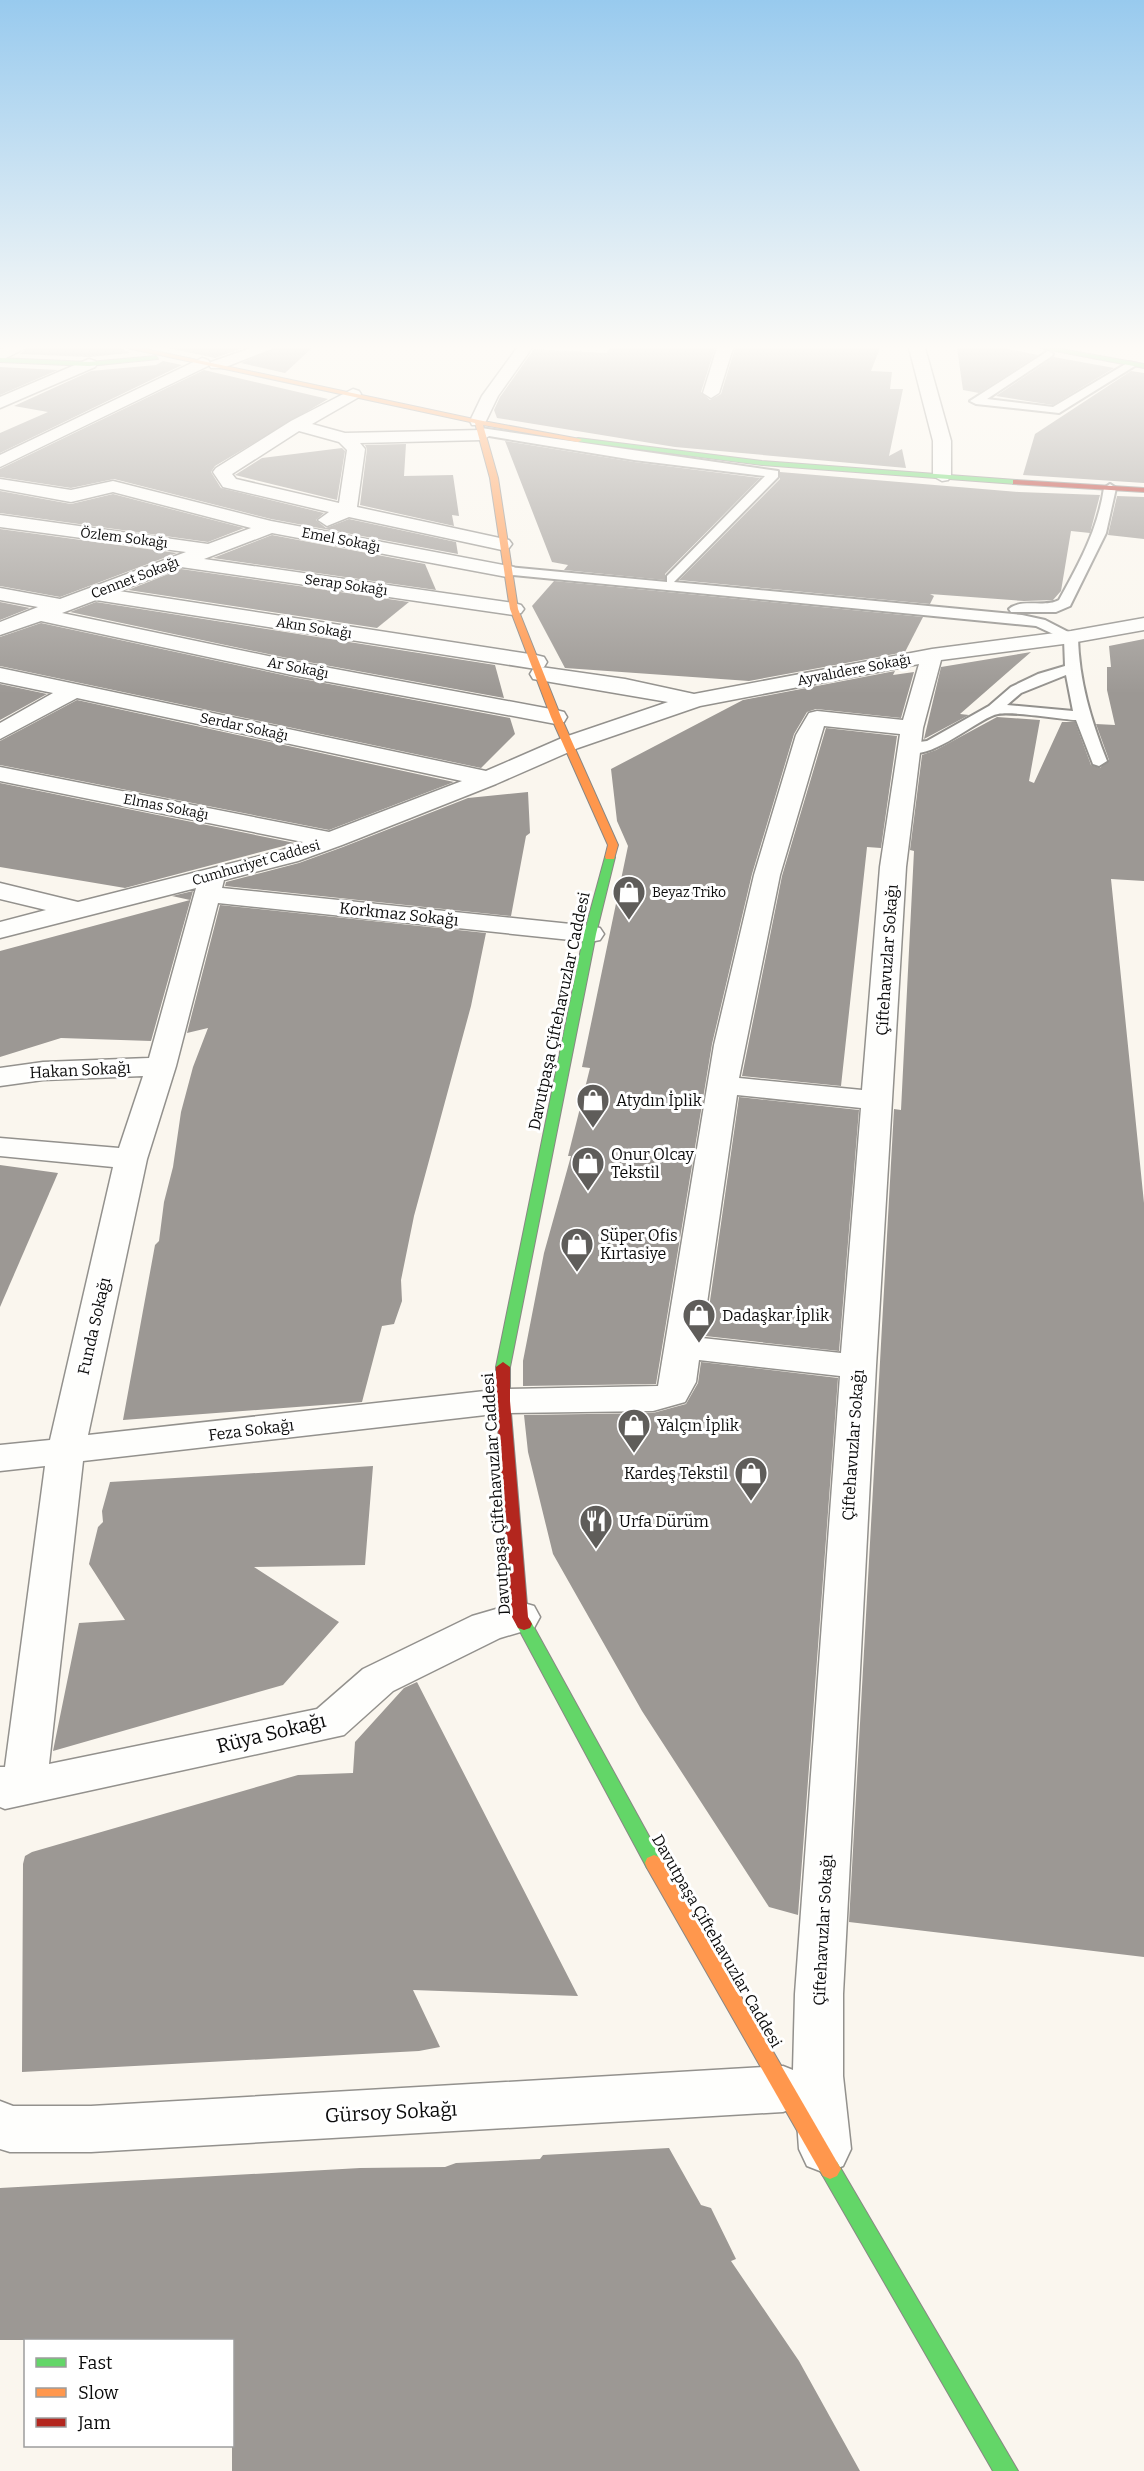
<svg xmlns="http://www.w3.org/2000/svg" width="1144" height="2471" viewBox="0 0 1144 2471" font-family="Bitter,serif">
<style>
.building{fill:#9c9894}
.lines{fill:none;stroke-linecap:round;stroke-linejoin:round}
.lane-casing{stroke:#93918d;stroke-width:4}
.street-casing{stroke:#93918d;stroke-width:3}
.fast-casing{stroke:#898784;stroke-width:2}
.slow-casing{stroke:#898784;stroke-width:2}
.jam-casing{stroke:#898784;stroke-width:2}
.lane{fill:#fefefc;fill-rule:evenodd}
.street{fill:#fefefc;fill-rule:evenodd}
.fast{fill:#63d668;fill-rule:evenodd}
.slow{fill:#ff974d;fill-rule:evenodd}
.jam{fill:#b3261e;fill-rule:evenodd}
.labels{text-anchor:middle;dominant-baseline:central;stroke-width:6;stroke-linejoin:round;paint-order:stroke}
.far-street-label{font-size:14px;fill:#0b0b0b;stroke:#fff}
.far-poi-label{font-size:14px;fill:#0b0b0b;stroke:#fff;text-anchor:start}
.street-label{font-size:16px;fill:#0b0b0b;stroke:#fff}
.poi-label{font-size:16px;fill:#0b0b0b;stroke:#fff;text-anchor:start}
.near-street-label{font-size:20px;fill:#0b0b0b;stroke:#fff}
</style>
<rect width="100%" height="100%" fill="#faf6ee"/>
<g class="building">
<path d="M28 348H121L130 353 89 357 20 354Z"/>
<path d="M168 348H243L215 358Z"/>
<path d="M276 348H312L285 373 241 363Z"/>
<path d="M609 348H715L701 392 710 400 721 394 735 348H880L871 371 892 372 890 389H903L889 456 902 449 906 468 675 447 497 418 494 410 500 397 534 349 607 353Z"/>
<path d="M957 348H1004L1038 355 979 393 963 390Z"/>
<path d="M1054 357 1114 368 1053 405 996 396Z"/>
<path d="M163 361 182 365 0 453V433L48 412 14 406 91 371 156 365Z"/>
<path d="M0 367 58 370 0 395Z"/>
<path d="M204 370 328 399 215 466 211 472 221 488 324 513 316 520 326 528 349 519 456 542 458 554 271 519 114 479 71 488 0 477V469Z"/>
<path d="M1131 371 1144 373V483L1023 475 1035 434Z"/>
<path d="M505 441 634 462 760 478 665 574V580L564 570 568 565 552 562Z"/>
<path d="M406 444 404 476 453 475 459 516 452 515 454 526 360 505 367 449 365 445Z"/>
<path d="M342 448 345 451 337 500 235 475 262 458Z"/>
<path d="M780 472 1019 492 1100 495 1090 533 1071 531 1061 591 1053 600 1024 601 930 594 934 596 930 604 679 580 780 479Z"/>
<path d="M0 491 71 504 113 494 244 528 208 542 0 513Z"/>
<path d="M1117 496 1144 497V539L1108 535Z"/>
<path d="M0 529 177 553 60 597 0 586Z"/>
<path d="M272 535 425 564 436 590 213 558Z"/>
<path d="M181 569 409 602 377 628 128 590Z"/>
<path d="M554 581 923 617 905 652 749 681 565 668 532 606Z"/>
<path d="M0 602 30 608 0 620Z"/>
<path d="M96 602 495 665 504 698 292 659 70 612Z"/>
<path d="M41 623 292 677 510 718 515 734 481 768 0 666V637Z"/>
<path d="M1144 639V881L1111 879 1144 1203V1957L849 1922 894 1109 901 1110 914 851 910 850 922 755 936 750 997 717 1040 720 1029 781 1034 783 1062 722H1075L1091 765 1100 768 1109 760 1096 724 1115 725 1107 690V667H1111L1109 646Z"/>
<path d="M1031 652 960 714 969 715 924 739 941 667Z"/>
<path d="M895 671 893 675 914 672 901 718 816 709 807 712 794 734 752 874 712 1044 656 1384 523 1386V1361L544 1253 571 1156H568L590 1068 582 1067 628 846 617 821 611 769 743 700Z"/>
<path d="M0 684 47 694 0 720Z"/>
<path d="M77 700 454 782 329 830 0 765V741Z"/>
<path d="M826 728 897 736 881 848 867 847 841 1086 742 1076 782 876Z"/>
<path d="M0 783 295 843 125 888 0 867Z"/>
<path d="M528 792 530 833 526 836 511 916 225 886 226 882 299 863 343 847 468 798Z"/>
<path d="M193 891 151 1041 61 1038 0 1057V951L190 900 172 896Z"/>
<path d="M220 905 486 933 471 1006 414 1216 401 1280 402 1301 394 1324 382 1326 362 1402 123 1420 155 1245 159 1241 164 1202 173 1167 181 1112 193 1067 208 1028 187 1033Z"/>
<path d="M739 1097 859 1110 839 1351 705 1336Z"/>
<path d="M0 1165 58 1173 0 1307Z"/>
<path d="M701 1362 838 1378 798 1915 769 1907 642 1711 553 1554 528 1452 524 1415 653 1413 686 1404 698 1383Z"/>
<path d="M373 1466 365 1565 254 1567 339 1622 283 1685 53 1751 79 1623 125 1620 89 1564 98 1527 103 1522 102 1511 110 1482Z"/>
<path d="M417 1682 578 1996 413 1990 440 2047 419 2051 22 2072 23 1864 25 1856 32 1852 298 1775 353 1773 355 1742 404 1688Z"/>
<path d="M669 2148 701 2205 711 2208 736 2259 731 2261 799 2361 860 2471H232V2340H0V2188L360 2168 445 2167 456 2163 540 2159 543 2155Z"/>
</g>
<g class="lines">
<g class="lane-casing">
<g id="lane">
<path d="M1048 351 1053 354 1052 356 987 399 1053 407 1129 362 1138 364 1059 413 976 404 970 401Z"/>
<path d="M481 428 778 471V477L674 582 1022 615 1045 620 1078 637C1079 681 1091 720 1107 761L1099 766 1093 764 1076 720C1058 719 1013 711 998 714 978 717 921 771 902 747L904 744 927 741 989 706 1011 687 1038 674 1065 666 1064 639 1036 626 502 574 500 571 507 567 667 582V576L765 476 634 460 477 434V430ZM1066 675 1073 711 1007 705 1021 693Z"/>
<path d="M1110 484 1116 488 1106 533 1070 606 1056 612H1011L1009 609C1021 598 1045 608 1059 600 1079 564 1098 529 1104 488Z"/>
</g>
</g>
<g class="street-casing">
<g id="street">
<path d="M5 348H26L0 361V350Z"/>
<path d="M251 348H274L223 368H211L209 365 211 362Z"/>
<path d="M517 348H532L498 396 484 425H472L470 421 482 396Z"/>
<path d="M717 348H733L719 393 711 398 703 393Z"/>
<path d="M909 348H925L951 441V476L948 480 942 481 933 476V441Z"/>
<path d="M202 358 208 360 210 363 208 366 0 467V455Z"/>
<path d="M89 359 95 361 97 364 95 367 0 408V397Z"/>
<path d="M353 389 359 391 361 394 359 397 312 424 345 433 482 430 491 435 482 440 360 443 365 449 357 507 509 540 512 544 509 548 502 550 349 517 327 526 318 520 329 512 223 487 213 472 216 468 291 421ZM299 431 339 442 347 450 339 503 236 479 232 474Z"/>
<path d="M0 479 71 490 113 481 271 521 514 567 517 571 514 575 507 577 272 533 204 559 514 603 521 605 524 609 521 613 514 615 181 567 119 591 536 655 544 657 547 662 544 667 536 669 96 600 62 613 292 661 556 710 564 712 567 717 564 722 556 724 292 675 41 621 0 635V622L38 607 0 600V588L60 599 186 552 0 527V515L208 544 251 528 113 492 71 502 0 489Z"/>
<path d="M1144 618V630L1071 643 941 660 923 728 906 867 876 1366 843 1994V2076L851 2149 843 2166 825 2173 807 2166 799 2149 796 2107 783 2112 91 2152H10L0 2149V2101L13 2106H91L783 2066 793 2070 795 1994 840 1376 699 1360 696 1382 685 1402 653 1411 503 1413 83 1461 49 1764 317 1709 363 1669 472 1616 520 1602 534 1606 540 1617 534 1628 500 1638 393 1691 344 1735 5 1809 0 1807V1767H5L45 1466 0 1471V1445L50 1440 113 1167 0 1156V1138L119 1148 143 1076 43 1080 0 1086V1068L43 1062 149 1058 196 888 0 938V922L46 910 0 899V883L78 902 280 851 303 842 0 781V767L329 832 462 781 77 698 0 739V723L53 693 0 682V668L486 771 562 738 668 702 533 679 530 674 533 669 541 667 625 679 694 694 932 649 1071 631ZM919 664 903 720 817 711 809 713 796 735 754 875 714 1045 658 1386 503 1389 88 1435 147 1159 176 1066 218 903 590 942 600 940 604 934 600 928 590 926 222 888 224 880 298 861 342 845 496 784 578 748 700 706ZM824 726 900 734 880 867 862 1090 739 1078 780 875ZM737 1095 861 1108 841 1353 702 1338Z"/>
</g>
</g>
<g class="fast-casing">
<g id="fast">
<path d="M1040 348H1056L1144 364V368Z"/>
<path d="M156 356 158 359 89 366 0 362V358L89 362Z"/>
<path d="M578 438 762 461 1016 480 1020 482 1016 484 762 465 576 441 574 440Z"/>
<path d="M610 854 615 857 596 934 510 1367 503 1372 496 1367 584 934 605 857Z"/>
<path d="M524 1618 530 1620 661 1858 663 1863 661 1868 654 1871 647 1868 516 1624 518 1620Z"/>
<path d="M830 2159 837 2162 1018 2471H993L823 2176 819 2169 823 2162Z"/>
</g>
</g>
<g class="slow-casing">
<g id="slow">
<path d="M127 348H141L483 421 580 439 582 440 578 442 483 425 498 478 518 609 561 717 618 845 614 859H606L605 857 608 845 551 717 510 609 490 478 475 423Z"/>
<path d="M654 1855 661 1858 837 2162 841 2169 837 2176 830 2179 823 2176 647 1868 645 1863 647 1858Z"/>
</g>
</g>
<g class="jam-casing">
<g id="jam">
<path d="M1016 480 1144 488V492L1013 484V480Z"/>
<path d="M503 1362 510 1367V1401L528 1617 532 1624 530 1628 524 1630 518 1628 512 1617 496 1401V1367Z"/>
</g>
</g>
<use href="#lane" class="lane"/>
<use href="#street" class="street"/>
<use href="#fast" class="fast"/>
<use href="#slow" class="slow"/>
<use href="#jam" class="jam"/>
</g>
<linearGradient id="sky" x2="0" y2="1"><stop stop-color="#98caee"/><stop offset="0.5" stop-color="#fdfbf7"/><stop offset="1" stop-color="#fdfbf7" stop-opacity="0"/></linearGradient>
<rect width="1144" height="694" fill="url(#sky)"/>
<defs>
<g id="shop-pin" transform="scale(1.725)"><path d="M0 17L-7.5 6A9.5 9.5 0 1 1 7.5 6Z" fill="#5f5d5a" stroke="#fff"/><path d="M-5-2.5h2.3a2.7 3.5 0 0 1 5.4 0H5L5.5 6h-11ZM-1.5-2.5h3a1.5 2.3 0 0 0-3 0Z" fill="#fff"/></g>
<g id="restaurant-pin" transform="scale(1.725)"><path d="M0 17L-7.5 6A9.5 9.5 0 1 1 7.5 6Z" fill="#5f5d5a" stroke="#fff"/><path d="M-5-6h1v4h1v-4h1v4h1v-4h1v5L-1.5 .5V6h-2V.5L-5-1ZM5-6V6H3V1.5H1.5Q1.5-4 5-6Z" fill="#fff"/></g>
</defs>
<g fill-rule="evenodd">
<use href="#shop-pin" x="629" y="892"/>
<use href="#shop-pin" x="593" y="1100"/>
<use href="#shop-pin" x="588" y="1163"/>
<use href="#shop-pin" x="577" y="1244"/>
<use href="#shop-pin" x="699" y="1315"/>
<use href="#shop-pin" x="634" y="1425"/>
<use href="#shop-pin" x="751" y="1473"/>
<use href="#restaurant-pin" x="596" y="1521"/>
</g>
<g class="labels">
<g class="far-street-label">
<text transform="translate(124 538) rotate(7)">Özlem Sokağı</text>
<text transform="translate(341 540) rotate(11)">Emel Sokağı</text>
<text transform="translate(135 578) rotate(-21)">Cennet Sokağı</text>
<text transform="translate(346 585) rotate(8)">Serap Sokağı</text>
<text transform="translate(314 628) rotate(9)">Akın Sokağı</text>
<text transform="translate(298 668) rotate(11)">Ar Sokağı</text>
<text transform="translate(854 670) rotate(-11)">Ayvalıdere Sokağı</text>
<text transform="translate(244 727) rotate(12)">Serdar Sokağı</text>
<text transform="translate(166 807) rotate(11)">Elmas Sokağı</text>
<text transform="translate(256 863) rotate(-16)">Cumhuriyet Caddesi</text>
</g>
<g class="far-poi-label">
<text x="652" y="892">Beyaz Triko</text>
</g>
<g class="street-label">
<text transform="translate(399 914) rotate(6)">Korkmaz Sokağı</text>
<text transform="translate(887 960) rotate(-86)">Çiftehavuzlar Sokağı</text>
<text transform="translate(559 1011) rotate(-78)">Davutpaşa Çiftehavuzlar Caddesi</text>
<text transform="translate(80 1070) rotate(-3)">Hakan Sokağı</text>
<text transform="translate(94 1326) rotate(-77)">Funda Sokağı</text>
<text transform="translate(251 1430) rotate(-7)">Feza Sokağı</text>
<text transform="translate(853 1445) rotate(-86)">Çiftehavuzlar Sokağı</text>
<text transform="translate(496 1494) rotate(-94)">Davutpaşa Çiftehavuzlar Caddesi</text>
<text transform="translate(823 1930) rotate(-87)">Çiftehavuzlar Sokağı</text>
<text transform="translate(717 1941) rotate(60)">Davutpaşa Çiftehavuzlar Caddesi</text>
</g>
<g class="poi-label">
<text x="616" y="1100">Atydın İplik</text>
<text x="611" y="1154">Onur Olcay<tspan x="611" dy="18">Tekstil</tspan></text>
<text x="600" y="1235">Süper Ofis<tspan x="600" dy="18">Kırtasiye</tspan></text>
<text x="722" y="1315">Dadaşkar İplik</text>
<text x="657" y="1425">Yalçın İplik</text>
<text x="728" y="1473" text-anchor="end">Kardeş Tekstil</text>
<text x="619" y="1521">Urfa Dürüm</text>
</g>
<g class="near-street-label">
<text transform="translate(271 1733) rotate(-14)">Rüya Sokağı</text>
<text transform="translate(391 2112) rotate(-3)">Gürsoy Sokağı</text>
</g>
</g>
<rect x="24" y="2339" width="210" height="108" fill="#ffffff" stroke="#9d9d9d" stroke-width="1.5"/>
<rect x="36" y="2358" width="30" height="9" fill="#63d668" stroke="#9d9d9d" stroke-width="1.5"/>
<text x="78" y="2369" font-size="18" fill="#0b0b0b">Fast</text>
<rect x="36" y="2388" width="30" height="9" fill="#ff974d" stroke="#9d9d9d" stroke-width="1.5"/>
<text x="78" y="2399" font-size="18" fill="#0b0b0b">Slow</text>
<rect x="36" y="2418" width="30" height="9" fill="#b3261e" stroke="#9d9d9d" stroke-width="1.5"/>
<text x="78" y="2429" font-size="18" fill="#0b0b0b">Jam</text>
</svg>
